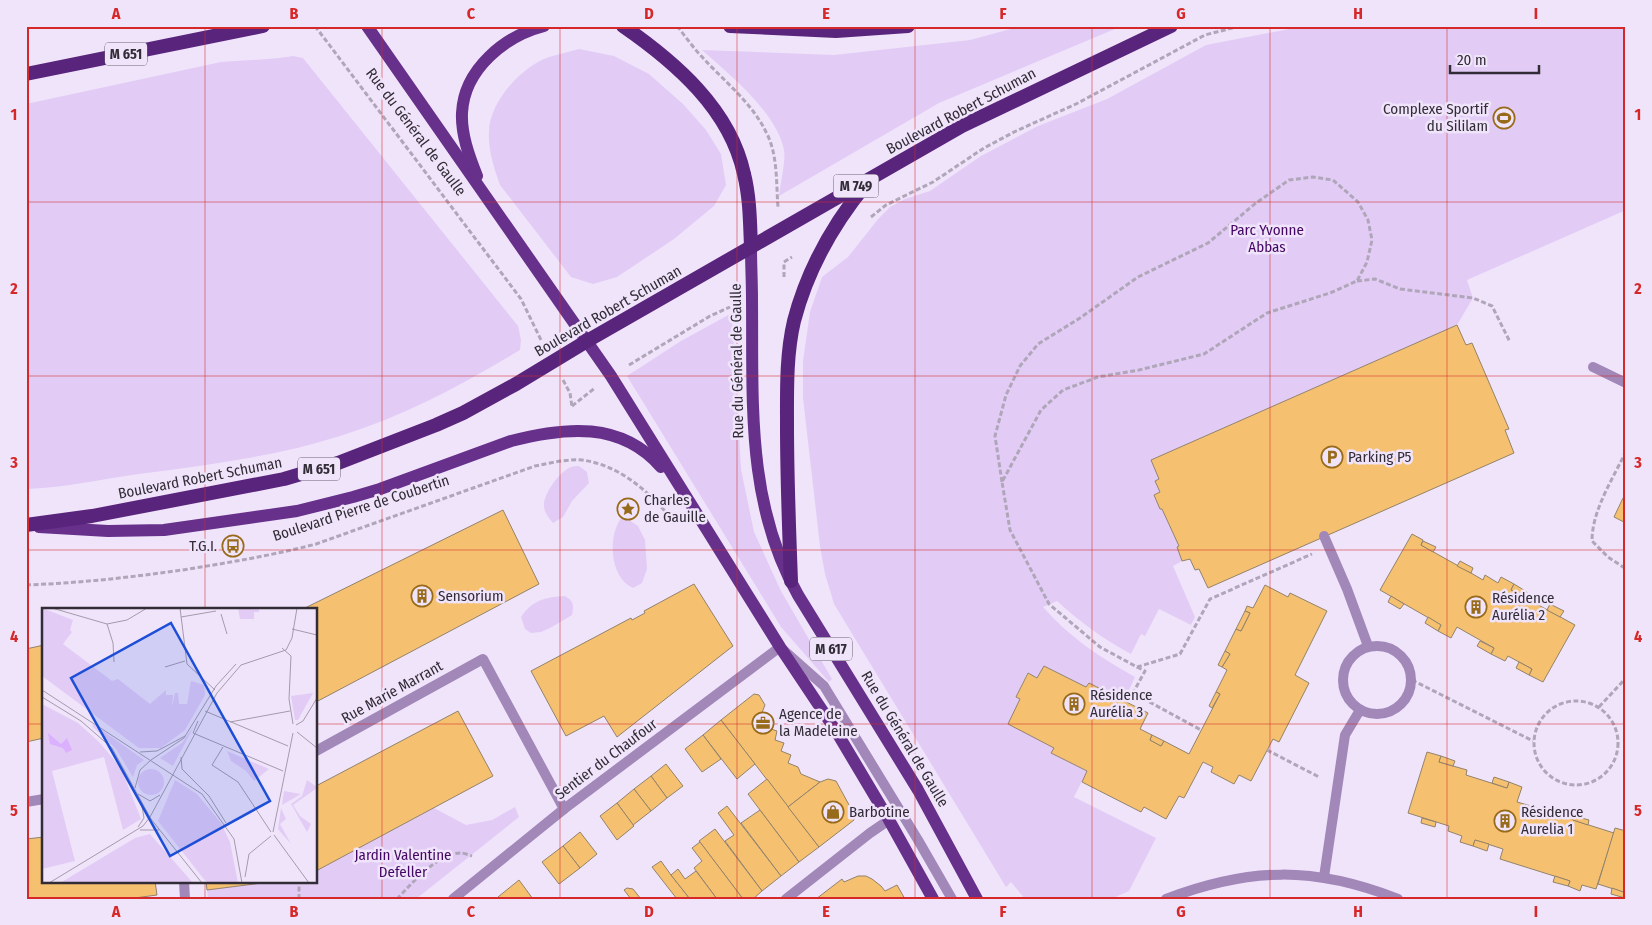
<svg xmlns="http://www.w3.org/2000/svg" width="1652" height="925" viewBox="0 0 1652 925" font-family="'Fira Sans Condensed',sans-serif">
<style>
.green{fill:#e2ccf6}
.building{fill:#f5c170;stroke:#93826a}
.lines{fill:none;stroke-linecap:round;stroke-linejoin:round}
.path{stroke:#b0a6b9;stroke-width:3;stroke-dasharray:5 2.5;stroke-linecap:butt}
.pedestrian{stroke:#a287b9;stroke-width:10}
.minor{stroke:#a287b9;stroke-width:10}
.primary{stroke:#66308b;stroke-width:12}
.trunk{stroke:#59247c;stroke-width:14}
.grid{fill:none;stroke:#d62828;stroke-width:1;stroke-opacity:0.55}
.labels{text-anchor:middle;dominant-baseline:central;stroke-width:5;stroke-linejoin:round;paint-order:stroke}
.shield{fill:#f0e4fb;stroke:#6a6371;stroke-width:1}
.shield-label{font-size:14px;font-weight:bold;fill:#312c36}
.poi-label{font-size:15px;fill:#312c36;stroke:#f0e4fb;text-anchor:start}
.street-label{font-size:15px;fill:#312c36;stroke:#f0e4fb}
.park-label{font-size:15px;fill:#440764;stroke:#f0e4fb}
.inset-road{fill:none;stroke:#a49aac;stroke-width:1}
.view{fill:#1d4ed8;fill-opacity:0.15;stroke:#1d4ed8;stroke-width:2.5}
.inset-edge{fill:none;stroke:#312c36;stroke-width:2.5}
.neatline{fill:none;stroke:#d62828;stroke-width:2}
.grid-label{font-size:16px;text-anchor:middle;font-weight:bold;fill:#d62828}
</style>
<rect width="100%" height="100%" fill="#f0e4fb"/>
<g class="green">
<path d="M1022 26H1122L939 103 779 196C780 185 786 160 784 150 777 113 730 75 702 50L834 55 970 40Z"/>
<path d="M1305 26H1626V210L1467 280 1473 298 1457 325 1151 460 1159 479 1155 481 1160 492 1154 495 1160 509H1162L1179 546 1177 547 1182 561 1173 566 1195 617 1191 625 1159 609 1145 636 1141 634 1131 654C1103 639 1080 622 1057 601L1043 607C1069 637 1101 658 1135 677L1124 701 1089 683 1086 687 1037 678 1027 673 1016 697 1020 699 1008 724 1054 748 1052 753 1087 771 1074 797 1156 838 1129 891 1111 899H1025L1011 882 1006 887 834 604 825 574 820 546 803 398V361L810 312 822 277 848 257 879 218 890 207 905 199 930 191 981 156 1038 126 1107 99 1206 45Z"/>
<path d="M579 49 614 56 649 74 683 104 706 130 721 154 726 185 714 206 674 239 617 277 593 284 571 277 500 185C494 168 488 150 489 132 489 102 522 66 549 57 559 54 569 52 579 49Z"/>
<path d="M293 56 303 58 518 326 521 340 520 350C462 385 404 416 340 436 275 457 206 465 139 474 103 479 62 488 26 489V104L221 62C245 60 269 60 293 56Z"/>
<path d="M732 313 741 469 754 532 781 591 832 679 829 682 781 627 627 376 681 341Z"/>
<path d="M579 466 587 472 589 483 572 501 563 517 553 523C549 518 544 512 544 506 543 494 560 471 571 467 573 466 576 466 579 466Z"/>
<path d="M623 516 638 526 645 540 647 569 642 583 633 588C609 578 607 533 623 516Z"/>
<path d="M565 596C574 601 574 606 572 615L550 628 541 632 531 633 525 629 521 617C532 600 546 597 565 596Z"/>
<path d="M515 807 519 817 416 899H208L207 890 278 881H316V871L434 808 466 825 492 820Z"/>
</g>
<g class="building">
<path d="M1457 325 1466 345 1472 343 1509 429 1505 430 1514 453 1208 588 1199 569 1195 570 1190 559 1182 561 1177 547 1179 546 1162 509H1160L1154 495 1160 492 1155 481 1159 479 1151 460Z"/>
<path d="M1623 498 1626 499V523L1614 517Z"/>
<path d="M503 510 539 584 316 702V609H303Z"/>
<path d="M1412 534 1423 540 1421 545 1471 573 1483 580 1485 575 1498 583 1501 577 1514 584 1511 590 1575 625 1543 682 1529 675 1532 669 1508 656 1505 661 1491 654 1494 648 1457 627 1451 638 1438 631 1441 625 1380 590Z"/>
<path d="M1423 541 1436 547 1433 552 1421 545Z"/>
<path d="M1460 561 1473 568 1471 573 1457 566Z"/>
<path d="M694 584 733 646 617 737 604 716 566 736 531 671 631 618 632 620 645 613 644 611Z"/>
<path d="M1514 584 1527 592 1524 597 1511 590Z"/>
<path d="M1265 585 1288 597 1290 593 1327 611 1295 675 1309 683 1279 742 1273 739 1251 781 1239 775 1234 784 1211 772 1213 767 1203 762 1184 798 1179 796 1166 819 1144 807 1141 812 1082 782 1087 771 1051 753 1054 748 1008 724 1020 699 1016 697 1028 673 1037 678 1044 666 1086 687 1089 683 1148 713 1140 729 1152 735 1150 740 1161 746 1164 741 1189 754 1220 694 1216 692 1227 670 1222 667 1230 654 1225 651 1236 629 1241 631 1250 613 1245 611 1247 606 1253 608Z"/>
<path d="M1391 596 1404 604 1400 609 1388 602Z"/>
<path d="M1550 604 1564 611 1560 617 1547 610Z"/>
<path d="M1245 611 1250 613 1241 631 1236 629Z"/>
<path d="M1428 617 1441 625 1438 631 1425 623Z"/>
<path d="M1480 641 1494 648 1491 654 1477 646Z"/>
<path d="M44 645V738L26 742V649Z"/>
<path d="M1225 651 1230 654 1222 667 1218 665Z"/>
<path d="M1519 662 1532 669 1529 675 1516 668Z"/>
<path d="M1216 692 1220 694 1212 708 1209 706Z"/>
<path d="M754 694 759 695 765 705 761 715 770 718 768 728 777 731 775 740 784 743 781 751 791 755 788 763 798 767 801 774 820 782 788 807 721 720Z"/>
<path d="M458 711 493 776 316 871V786Z"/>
<path d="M721 720 755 764 737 779 703 735Z"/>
<path d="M703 735 721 759 702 772 685 749Z"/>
<path d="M1152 735 1164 741 1161 746 1150 740Z"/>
<path d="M1427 752 1441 756 1439 762 1467 770 1466 775 1507 788 1509 782 1522 787 1517 802 1531 806 1529 811 1545 816 1546 811 1560 816 1561 811 1574 816 1573 820 1614 833 1596 889 1582 885 1580 891 1568 886 1570 881 1500 859 1503 849 1475 840 1473 846 1460 842 1462 836 1448 831 1449 826 1408 813Z"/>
<path d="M1441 756 1455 761 1453 766 1439 762Z"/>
<path d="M666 764 683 786 667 798 651 776Z"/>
<path d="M651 776 667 798 651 811 634 789Z"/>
<path d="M1494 777 1509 782 1507 788 1492 783Z"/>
<path d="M767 779 819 847 799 862 748 794Z"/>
<path d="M828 779 836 781 854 814V820L819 847 788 807 820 782Z"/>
<path d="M634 789 651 811 633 825 617 803Z"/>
<path d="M617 803 634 826 617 840 600 816Z"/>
<path d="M727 806 781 876 762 891 725 841 734 835 718 813Z"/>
<path d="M1531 806 1546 811 1545 816 1529 811Z"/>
<path d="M760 810 799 862 781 876 741 823Z"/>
<path d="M1574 816 1589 820 1588 825 1573 820Z"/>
<path d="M1422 818 1436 822 1435 827 1421 823Z"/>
<path d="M1615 828 1626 831V893L1598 884Z"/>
<path d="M715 829 762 891 753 899H743L699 841Z"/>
<path d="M580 832 597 854 580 868 563 846Z"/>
<path d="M44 837V881H155L157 895 127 899H26V839Z"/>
<path d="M1475 840 1489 844 1487 851 1473 846Z"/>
<path d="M700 842 743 899H717L694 868 702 861 692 848Z"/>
<path d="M563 846 580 868 559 884 542 862Z"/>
<path d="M661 861 671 875 690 899H677L652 867Z"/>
<path d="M678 869 685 879 696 871 717 899H690L671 875Z"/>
<path d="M858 876H866L872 879 881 886 885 891 897 885 905 899H816L842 879 844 882Z"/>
<path d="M1555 876 1570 881 1568 886 1553 882Z"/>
<path d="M519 880 533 899H499L498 897Z"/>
<path d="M206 881H278L207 890Z"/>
<path d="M627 888 633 889 641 899H631L624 890Z"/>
<path d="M1612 888 1626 893 1625 898 1611 894Z"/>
</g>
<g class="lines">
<g class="path">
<path d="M315 26 521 299 542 342"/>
<path d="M677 26C686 37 694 49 704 59 725 82 752 103 766 132 778 154 776 183 778 207"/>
<path d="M871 217 886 205 933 182 984 148 1016 131 1076 104 1205 35 1240 26"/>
<path d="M784 277V262L792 257"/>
<path d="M1357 281 1375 279 1400 289 1473 298 1492 306 1510 342"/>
<path d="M629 365 710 316 730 307"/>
<path d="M563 380 570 393 572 407"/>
<path d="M572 406 595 388"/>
<path d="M1626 451C1613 479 1592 510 1592 541L1608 557 1626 569"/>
<path d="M1002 482 995 436 1006 395 1020 366 1038 344 1080 318 1138 277 1208 243 1256 203 1289 180 1313 177 1333 180 1358 202 1368 220 1372 240 1367 262 1357 281 1330 293 1267 313 1204 354 1139 370 1098 377 1063 390 1041 410 1002 482 1010 530 1049 604 1100 647 1137 667 1180 654 1210 599 1312 554"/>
<path d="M26 585C81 583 134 577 189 569 232 562 274 555 316 544L535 466C550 463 566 459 582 460 620 465 651 493 674 522"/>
<path d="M1137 667 1145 671 1133 693 1201 730"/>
<path d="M1412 680 1533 741"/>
<circle cx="1576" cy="743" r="42"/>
<path d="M1599 707 1626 678"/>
<path d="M1267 750 1319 777"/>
<path d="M299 899V881"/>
<path d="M397 899C411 884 439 852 461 853 464 853 469 855 472 856"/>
</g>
<path class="pedestrian" d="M184 881 185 899"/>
<g class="minor">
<path d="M1593 367 1626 383"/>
<path d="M1324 536 1347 589 1368 646"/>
<circle cx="1377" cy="680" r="34"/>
<path d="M316 751 483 659 564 809"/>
<path d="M26 802 44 799"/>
<path d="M1324 877 1345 735 1360 710"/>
<path d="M453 899 564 809 780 647 824 686 918 840 952 899"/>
<path d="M786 899 870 833 889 820"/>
<path d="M1166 899C1250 867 1314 866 1398 899"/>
</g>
<g class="primary">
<path d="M367 26 611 376 780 647 836 731 889 820 933 899"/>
<path d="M477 176C469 156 461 134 462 113 464 69 505 36 544 26"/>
<path d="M751 247C751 265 752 282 752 300 753 402 746 503 798 595L918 790 977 899"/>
<path d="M39 527 108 531 164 530 297 511 353 497 380 489 511 441C565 427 621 421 661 467"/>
</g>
<g class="trunk">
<path d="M623 26C675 62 730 109 744 174 750 198 750 223 751 247"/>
<path d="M730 26 836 31 908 26"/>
<path d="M26 74 263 26"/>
<path d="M26 525 92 516 284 479 338 463 436 425 463 413 516 384 587 341 962 126 1171 26"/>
<path d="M791 581C789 530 787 478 787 426 787 391 786 355 794 321 807 271 834 223 866 184"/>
</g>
</g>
<path class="grid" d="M205 26V609M382 26V899M560 26V899M737 26V899M915 26V899M1092 26V899M1270 26V899M1447 26V899M26 202H1626M26 376H1626M26 550H1626M26 724H44M316 724H1626M205 881V899"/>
<defs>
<g id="stadium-ring" transform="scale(1.125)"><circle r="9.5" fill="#f0e4fb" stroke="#986b1a" stroke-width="1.5"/><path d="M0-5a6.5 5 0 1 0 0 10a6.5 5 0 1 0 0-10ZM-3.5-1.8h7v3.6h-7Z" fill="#986b1a"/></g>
<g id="parking-ring" transform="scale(1.125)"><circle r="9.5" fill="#f0e4fb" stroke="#986b1a" stroke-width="1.5"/><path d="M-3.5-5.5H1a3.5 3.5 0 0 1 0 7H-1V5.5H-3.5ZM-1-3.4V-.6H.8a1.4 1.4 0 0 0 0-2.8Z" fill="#986b1a"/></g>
<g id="sight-ring" transform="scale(1.125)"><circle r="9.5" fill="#f0e4fb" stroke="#986b1a" stroke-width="1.5"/><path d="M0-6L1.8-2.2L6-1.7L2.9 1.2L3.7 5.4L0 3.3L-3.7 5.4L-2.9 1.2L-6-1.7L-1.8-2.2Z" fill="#986b1a"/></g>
<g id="bus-ring" transform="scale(1.125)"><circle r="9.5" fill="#f0e4fb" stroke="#986b1a" stroke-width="1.5"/><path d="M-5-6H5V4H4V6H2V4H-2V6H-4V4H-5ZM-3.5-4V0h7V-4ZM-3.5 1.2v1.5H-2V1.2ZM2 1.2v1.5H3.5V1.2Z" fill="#986b1a"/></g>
<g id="building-ring" transform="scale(1.125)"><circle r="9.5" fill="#f0e4fb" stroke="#986b1a" stroke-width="1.5"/><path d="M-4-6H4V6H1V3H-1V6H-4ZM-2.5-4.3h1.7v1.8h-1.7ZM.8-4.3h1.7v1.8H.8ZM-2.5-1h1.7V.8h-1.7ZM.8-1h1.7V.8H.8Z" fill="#986b1a"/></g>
<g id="office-ring" transform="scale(1.125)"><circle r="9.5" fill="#f0e4fb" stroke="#986b1a" stroke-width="1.5"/><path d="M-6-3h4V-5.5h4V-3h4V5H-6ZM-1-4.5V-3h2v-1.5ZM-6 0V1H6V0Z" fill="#986b1a"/></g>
<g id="shop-ring" transform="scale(1.125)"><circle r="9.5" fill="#f0e4fb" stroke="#986b1a" stroke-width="1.5"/><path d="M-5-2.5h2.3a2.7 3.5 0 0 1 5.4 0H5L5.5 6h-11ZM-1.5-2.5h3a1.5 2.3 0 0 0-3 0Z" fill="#986b1a"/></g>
</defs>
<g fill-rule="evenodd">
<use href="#stadium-ring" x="1504" y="118"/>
<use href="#parking-ring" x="1332" y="457"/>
<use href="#sight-ring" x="628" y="509"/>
<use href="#bus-ring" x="233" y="546"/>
<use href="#building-ring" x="422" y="596"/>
<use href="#building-ring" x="1476" y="607"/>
<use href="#building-ring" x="1074" y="704"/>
<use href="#office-ring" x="763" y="723"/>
<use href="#shop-ring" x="833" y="812"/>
<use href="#building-ring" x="1505" y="821"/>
</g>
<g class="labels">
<g class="shield">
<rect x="105" y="42.5" width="42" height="23" rx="4"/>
<rect x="833.5" y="174.5" width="45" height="23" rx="4"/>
<rect x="298" y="457.5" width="42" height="23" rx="4"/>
<rect x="810" y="637.5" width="42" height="23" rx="4"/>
</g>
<g class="shield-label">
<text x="126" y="54">M 651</text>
<text x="856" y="186">M 749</text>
<text x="319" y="469">M 651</text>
<text x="831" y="649">M 617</text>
</g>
<g class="poi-label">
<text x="1488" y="109" text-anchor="end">Complexe Sportif<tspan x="1488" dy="17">du Sililam</tspan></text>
<text x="1348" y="457">Parking P5</text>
<text x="644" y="500">Charles<tspan x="644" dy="17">de Gauille</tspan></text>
<text x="217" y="546" text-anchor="end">T.G.I.</text>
<text x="438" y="596">Sensorium</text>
<text x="1492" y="598">Résidence<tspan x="1492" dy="17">Aurélia 2</tspan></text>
<text x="1090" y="695">Résidence<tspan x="1090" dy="17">Aurélia 3</tspan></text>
<text x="779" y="714">Agence de<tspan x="779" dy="17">la Madeleine</tspan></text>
<text x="849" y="812">Barbotine</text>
<text x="1521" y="812">Résidence<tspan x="1521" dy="17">Aurelia 1</tspan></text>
</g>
<g class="street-label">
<text transform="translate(961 111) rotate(-28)">Boulevard Robert Schuman</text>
<text transform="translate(416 132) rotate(53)">Rue du Général de Gaulle</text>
<text transform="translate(608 311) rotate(-30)">Boulevard Robert Schuman</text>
<text transform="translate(737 361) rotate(-91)">Rue du Général de Gaulle</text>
<text transform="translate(200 478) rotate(-11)">Boulevard Robert Schuman</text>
<text transform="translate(361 508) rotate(-18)">Boulevard Pierre de Coubertin</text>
<text transform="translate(392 692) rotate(-29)">Rue Marie Marrant</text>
<text transform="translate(905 739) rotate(59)">Rue du Général de Gaulle</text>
<text transform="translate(606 759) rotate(-37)">Sentier du Chaufour</text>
</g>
<g class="park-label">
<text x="1267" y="230">Parc Yvonne<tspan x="1267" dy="17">Abbas</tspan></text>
<text x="403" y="855">Jardin Valentine<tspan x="403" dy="17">Defeller</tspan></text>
</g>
</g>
<g transform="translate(42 608)">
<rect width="275" height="275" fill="#f0e4fb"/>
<path d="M0 0 31 12 28 22 30 24 21 36 70 73 76 71 108 96 124 82V87H131L130 99 133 85H136L137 96H145L149 73 162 77 163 87 143 122 119 140H97L0 68ZM196 0H217V4H212V11H198ZM271 85 256 112H253L249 88ZM0 96 36 115 57 134 79 160 99 211 81 222 62 149 10 163 33 253 0 261ZM51 116 102 152 95 157 91 169 74 141 50 118ZM152 118 131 158 118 150 140 135ZM185 143 227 161 212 173 204 163 189 153ZM96 174a13 13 0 1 1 26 0a13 13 0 1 1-26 0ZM133 172 155 186 179 215 188 234 196 275H165L116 213ZM265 172 275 179V180L251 197 258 208 269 216 265 224 249 196 260 188ZM242 183 259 186 240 197ZM239 200 244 211 238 216 249 236 236 221ZM108 226 151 275H18L93 230Z" fill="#e2ccf6"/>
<path d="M6 125 19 136 25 130 30 142 24 145 21 140 8 136Z" fill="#dbb0fe"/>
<path class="inset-road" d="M10 0 65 16 85 12 105 0M138 0 145 56 173 82M179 6 185 26M139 9 174 3M65 16 71 35 72 54M250 21 275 27M240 40 249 48 247 91 251 116M123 59 143 53M0 82 160 186 192 231 200 275M0 89 39 113 70 140 109 211 160 275M163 103 246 138M156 113 151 125 241 163M188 114 248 103M254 117 261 113 275 90M255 124 275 140M181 139 170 157 196 174 229 224M98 144 115 143 143 128M139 149 140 161 167 188 184 215M109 152 142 130 174 78 194 56M93 180 98 162 109 152M96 186 108 193 118 187M108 209 175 85 199 57 244 42 250 30 255 0M96 219 102 210 100 198M98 222H117M231 224 251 125M232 227 267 275M203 269 207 246 229 228M7 275 101 218 108 209"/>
<path class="view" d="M129 15 228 193 128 248 29 70Z"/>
<rect width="275" height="275" class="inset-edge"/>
</g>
<rect width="1652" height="925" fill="none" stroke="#f0e4fb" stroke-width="55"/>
<path d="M1450 65v8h89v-8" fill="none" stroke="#312c36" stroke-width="2.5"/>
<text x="1457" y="65" font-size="15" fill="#312c36" stroke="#f0e4fb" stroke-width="4" paint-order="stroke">20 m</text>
<rect x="28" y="28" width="1596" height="870" class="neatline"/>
<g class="grid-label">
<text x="116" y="19">A</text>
<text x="294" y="19">B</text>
<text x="471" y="19">C</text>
<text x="649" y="19">D</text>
<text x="826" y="19">E</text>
<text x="1003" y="19">F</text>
<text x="1181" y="19">G</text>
<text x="1358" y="19">H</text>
<text x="1536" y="19">I</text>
<text x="14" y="120">1</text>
<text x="1638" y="120">1</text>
<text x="14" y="294">2</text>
<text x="1638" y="294">2</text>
<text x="14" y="468">3</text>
<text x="1638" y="468">3</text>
<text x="14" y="642">4</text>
<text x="1638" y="642">4</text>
<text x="14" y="816">5</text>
<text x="1638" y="816">5</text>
<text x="116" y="917">A</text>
<text x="294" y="917">B</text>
<text x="471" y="917">C</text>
<text x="649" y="917">D</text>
<text x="826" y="917">E</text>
<text x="1003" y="917">F</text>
<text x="1181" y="917">G</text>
<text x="1358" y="917">H</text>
<text x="1536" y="917">I</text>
</g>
</svg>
